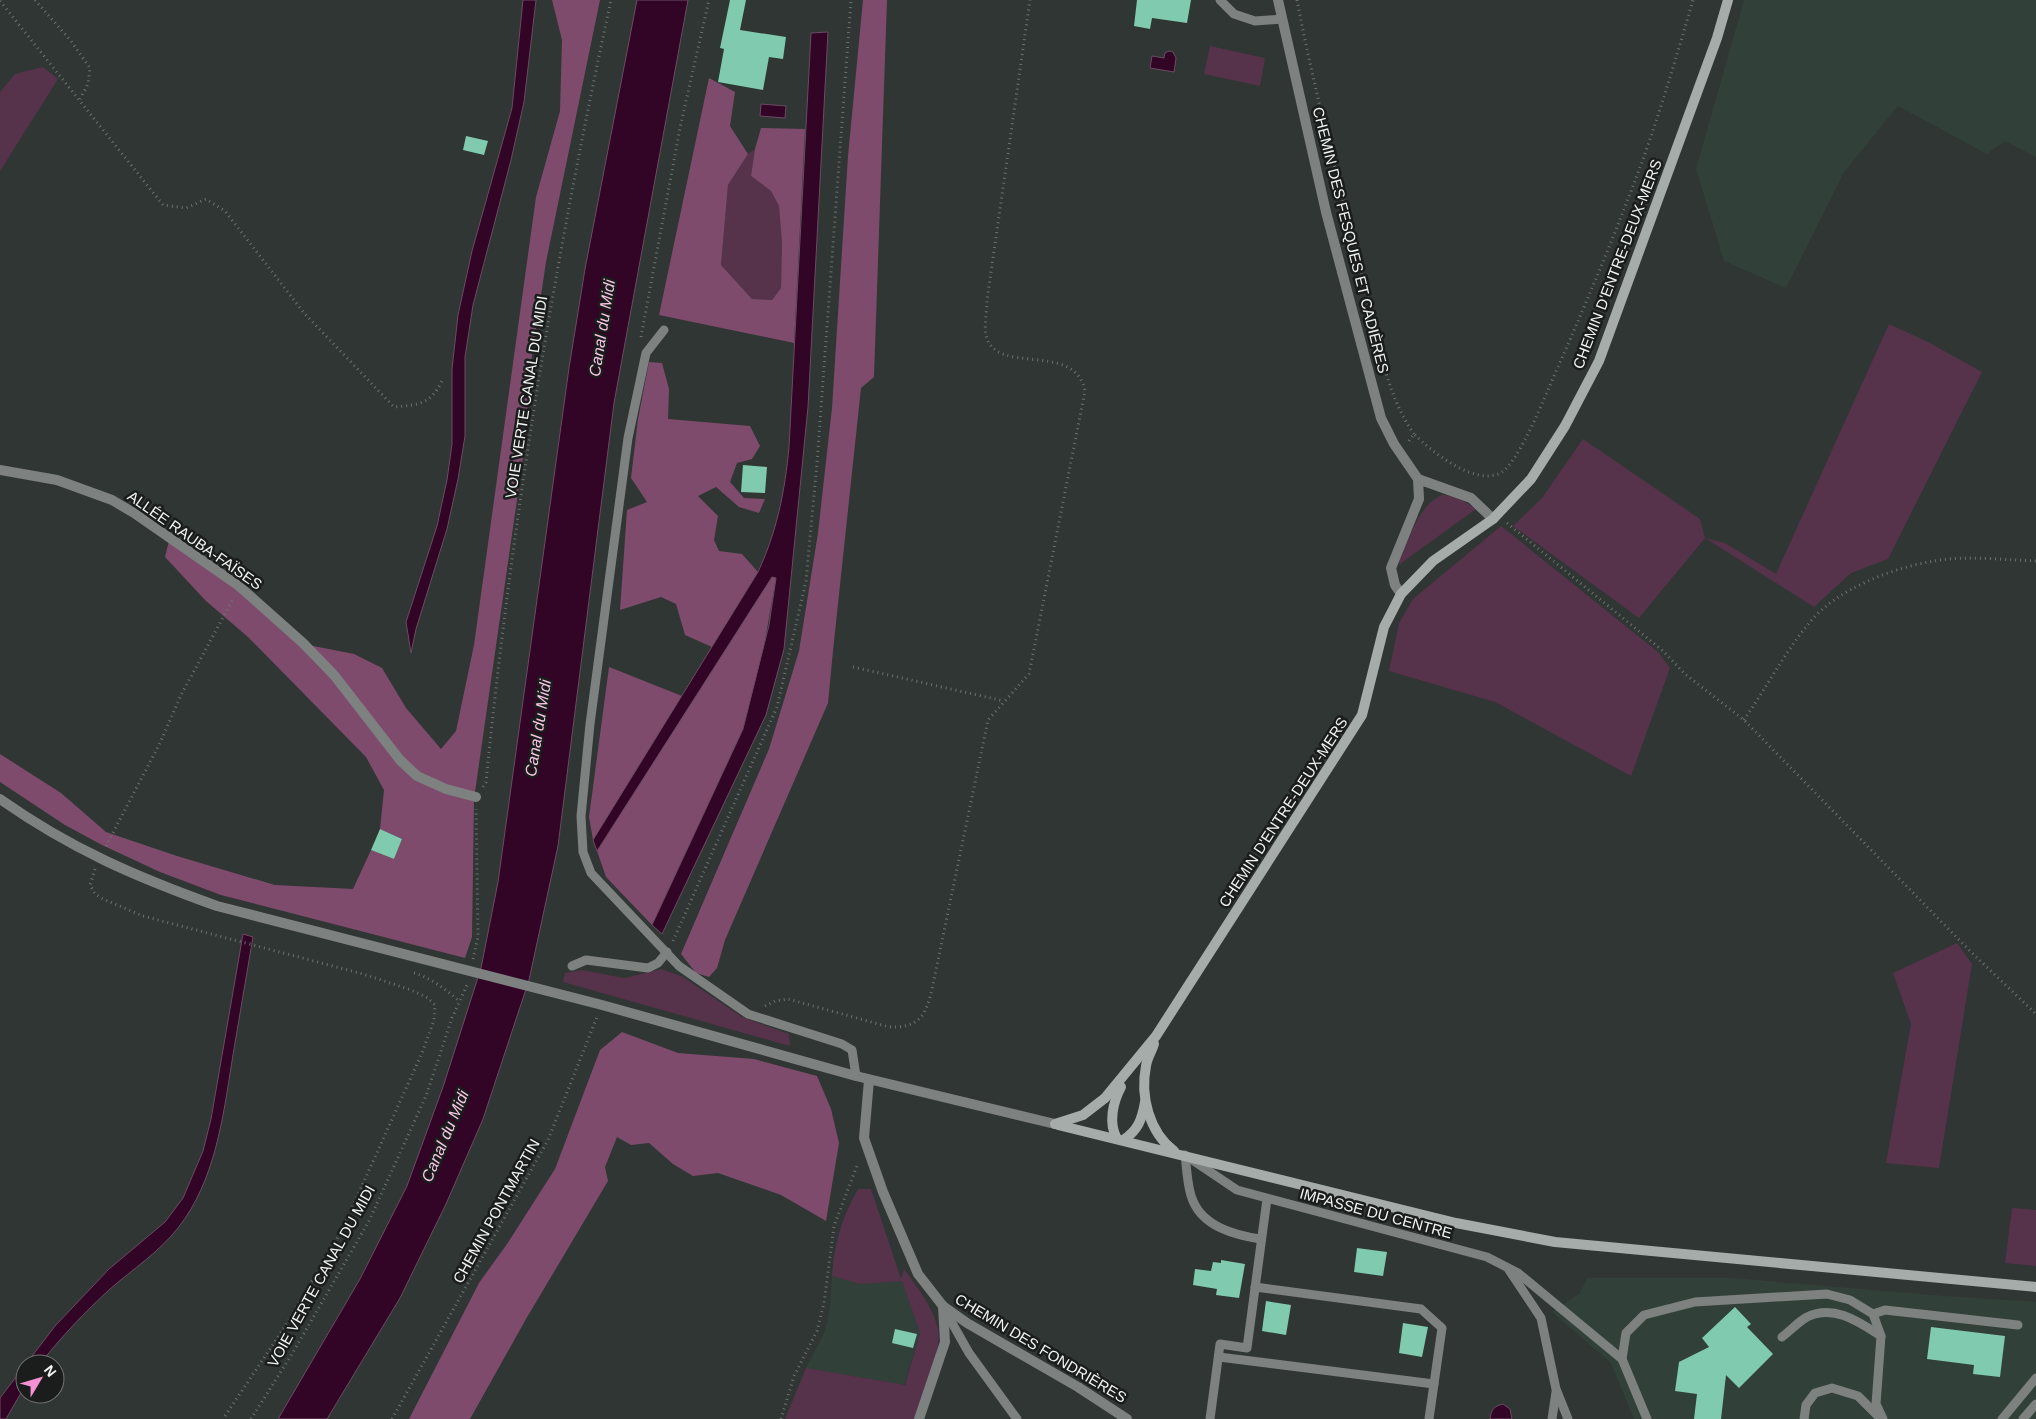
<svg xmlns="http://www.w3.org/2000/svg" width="2036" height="1419" viewBox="0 0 2036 1419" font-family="Arial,sans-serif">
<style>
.built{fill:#32403a}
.green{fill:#56334a}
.forest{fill:#7f4b6d}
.water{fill:#320426;stroke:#6b4c63}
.building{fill:#80caaf}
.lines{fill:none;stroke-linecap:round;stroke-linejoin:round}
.path{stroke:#6d7370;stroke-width:3;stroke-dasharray:1 4;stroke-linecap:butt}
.lane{stroke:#7d817f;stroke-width:9}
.street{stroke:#7d817f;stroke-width:10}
.secondary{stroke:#a6aca9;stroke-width:10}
.labels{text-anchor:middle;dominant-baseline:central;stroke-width:5;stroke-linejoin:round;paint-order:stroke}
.street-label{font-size:15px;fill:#f0f4f2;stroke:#1a1d1b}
.water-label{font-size:16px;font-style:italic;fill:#f9c7e6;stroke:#1a1d1b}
</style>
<rect width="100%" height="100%" fill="#2f3633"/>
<g class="built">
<path d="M1744 0H2036V157L2005 141 1987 154 1898 106 1844 172 1786 288 1724 261 1696 169Z"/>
<path d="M832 1276 860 1284 902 1280 920 1333 904 1385 806 1368 825 1331 830 1308Z"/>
<path d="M1587 1278H1732L1944 1296 2036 1302V1419H1634L1611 1363 1552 1312 1580 1293Z"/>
</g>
<g class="green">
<path d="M1210 46 1265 58 1260 86 1204 74Z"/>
<path d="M43 67 58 79 0 171V92L15 74Z"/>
<path d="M755 149 751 176 771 191 779 206 782 243 781 288 772 300 752 299 721 265 728 185 748 154Z"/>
<path d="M1889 324 1928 342 1982 372 1888 559 1851 573 1814 607 1705 538 1639 618 1513 526 1542 498 1583 439 1700 519 1705 538 1725 543 1776 574Z"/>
<path d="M1442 495 1456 496 1476 509 1400 564 1399 562C1409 540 1418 505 1442 495Z"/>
<path d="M1501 526 1658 652 1670 668 1631 776 1495 702 1389 671 1399 623 1413 599Z"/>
<path d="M1957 943 1972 964 1939 1168 1886 1163 1911 1024 1893 973Z"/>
<path d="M662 969 683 977 742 1017 789 1034 790 1046 563 982 565 973 582 970 624 978Z"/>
<path d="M858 1189H871L901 1279 904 1269C917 1287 933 1306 938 1329 943 1348 921 1399 914 1419H785L806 1368 905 1385 920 1333 902 1281 860 1284 832 1276C834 1243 842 1218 858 1189Z"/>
<path d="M2012 1208 2036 1210V1266L2005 1263Z"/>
</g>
<g class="forest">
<path d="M552 0H600L546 262 531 362 525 444 474 799 472 937 465 958 221 895 160 872 102 845 65 825 0 782V754L61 793 106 832 177 856 275 885 353 889 371 850 394 859 402 839 380 829 384 790 366 757 248 637 206 601 165 557 169 541 239 588 303 644 354 654 382 668 406 708 441 749 456 731 474 645 536 197 560 111 562 40Z"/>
<path d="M863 0H887L874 377 861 388 833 651 828 703 725 940 717 968 709 977 696 973 681 954 769 749 799 651 818 533 832 408 848 156Z"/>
<path d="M709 78 735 92 730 126 748 154 728 185 721 265 752 299 772 300 781 288 782 243 779 206 771 191 751 176 755 149 761 128 805 129 794 343 659 315Z"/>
<path d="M649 362 662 363 669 389 668 419 750 426 760 446 752 459 737 463 730 482 744 498 765 499 759 513 739 507 716 487 698 496 718 516 714 540 719 551 742 554 758 572 712 647 685 635 676 604 661 597 620 610 627 510 647 502 631 478 638 419Z"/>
<path d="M772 576 776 578 762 657 743 729 652 925 606 877 597 851Z"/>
<path d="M609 667 682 696 593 840 589 817Z"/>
<path d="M622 1032 678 1053 754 1059 817 1076 831 1109 839 1143 826 1221 781 1195 718 1173 693 1176 673 1164 649 1143 631 1145 617 1137 605 1167 608 1181 526 1319 470 1419H409L479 1283 507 1244 555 1169 600 1050Z"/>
</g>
<g class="water">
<path d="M523 0H536L524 102 511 160 473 305 465 357V436L458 479 447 529 416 629 411 653 406 622 437 526 447 480 452 444V369L458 315 472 251 512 108Z"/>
<path d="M637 0H688L614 403 558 846 529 980 483 1119 446 1204 400 1298 327 1419H278L360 1279 407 1186 443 1087 481 968 498 882 569 368 585 269Z"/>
<path d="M828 32 808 407 784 649 766 715 662 934 652 925 743 729 769 625 776 578 772 577 597 851 593 840 758 572C777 531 785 491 789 447L811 33Z"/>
<path d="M1169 51 1173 52 1176 58 1174 72 1150 68 1152 56 1164 58 1165 53Z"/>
<path d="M761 104 786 106 785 118 760 116Z"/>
<path d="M243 934 253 937C246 978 239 1019 232 1061 223 1118 215 1181 178 1228 158 1253 133 1269 110 1289 85 1312 61 1337 40 1364H25V1386L6 1419H0V1398L55 1326 109 1269 165 1222 183 1198 203 1151 211 1119Z"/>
<path d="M1503 1404 1510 1409 1512 1419H1490C1491 1410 1494 1406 1503 1404Z"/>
</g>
<g class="building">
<path d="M730 0H746L740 30 786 37 783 59 769 57 763 90 718 82 724 49 720 48Z"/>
<path d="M1137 0H1191L1187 23 1152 18 1150 29 1134 26Z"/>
<path d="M466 136 488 141 484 155 463 150Z"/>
<path d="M743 465 767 467 765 493 741 492Z"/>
<path d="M380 829 402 839 394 859 371 850Z"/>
<path d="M1357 1248 1387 1252 1383 1276 1354 1272Z"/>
<path d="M1221 1260 1245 1264 1239 1298 1216 1295 1217 1289 1193 1285 1195 1269 1211 1271 1213 1262 1221 1263Z"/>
<path d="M1266 1301 1291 1305 1286 1335 1262 1331Z"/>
<path d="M1735 1307 1751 1324 1747 1327 1773 1354 1739 1388 1726 1375 1721 1419H1694L1697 1394 1675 1391 1679 1362 1709 1347 1702 1338Z"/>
<path d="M1403 1323 1428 1327 1422 1357 1399 1353Z"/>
<path d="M1931 1327 2005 1336 2000 1377 1973 1374 1974 1365 1927 1359Z"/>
<path d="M895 1329 917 1334 913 1348 892 1343Z"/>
</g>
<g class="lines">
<g class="path">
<path d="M35 0 71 41 90 68 88 84 80 99"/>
<path d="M1297 0C1315 95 1341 190 1364 283 1377 332 1384 392 1414 434"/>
<path d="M0 1 163 205 186 208 206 199 225 211 304 313 394 407C418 405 431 404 442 381"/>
<path d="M641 337 680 128 709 0"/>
<path d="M1409 441 1414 434C1431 451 1476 488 1502 472 1519 461 1545 397 1554 376 1585 306 1615 235 1642 162 1661 109 1677 55 1693 0"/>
<path d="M1507 523 1663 651 1685 674 1744 720 1970 951 2036 1014"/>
<path d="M853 667 1004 701"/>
<path d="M1744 720C1766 688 1785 652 1810 622 1837 589 1892 568 1934 561 1967 555 2003 560 2036 561"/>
<path d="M483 787 486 782C512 519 555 258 611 0"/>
<path d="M106 846 160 743 181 695 233 599"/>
<path d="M95 869 90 885 95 894 103 899 143 916 363 974 411 990 428 998 435 1005 434 1020 422 1053 342 1230 288 1322 223 1419"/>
<path d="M673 941 777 707 806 581 817 463 851 0"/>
<path d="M473 959 478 937 476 809"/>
<path d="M414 973C431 978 447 990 460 1002"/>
<path d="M765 1006 775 1001 788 999 889 1027C919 1028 926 1016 932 989L988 720 1029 674 1085 391C1075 340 995 377 986 335 984 325 987 311 987 300L1030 0"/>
<path d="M251 1419 292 1354 369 1221 426 1096 452 1018 468 983"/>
<path d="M392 1419 548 1140 597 1017"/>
<path d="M781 1419 794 1376 817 1331 824 1303 834 1226 858 1163"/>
</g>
<g class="lane">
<path d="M1220 0 1234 14 1255 21 1282 19"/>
<path d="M664 330 646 353 628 438 590 724 581 816 583 852 591 873 679 966 748 1014 842 1044 852 1050 856 1076"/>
<path d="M572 966 586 960 648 968 658 963 667 952"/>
<path d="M1185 1155C1187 1169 1187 1188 1193 1201 1204 1227 1235 1235 1260 1239"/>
<path d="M1191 1159 1237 1190 1487 1257 1518 1273 1622 1359"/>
<path d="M1509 1270 1541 1318 1556 1389 1568 1419"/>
<path d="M1255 1287 1421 1309 1442 1328 1429 1419"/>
<path d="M943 1307 969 1353 1017 1419"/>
<path d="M1873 1314 1885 1310 2018 1325"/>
<path d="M1782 1337C1790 1331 1798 1322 1807 1317 1834 1304 1859 1322 1881 1336"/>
<path d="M1219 1357 1434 1384"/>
<path d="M1210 1419 1220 1344 1247 1348 1267 1199"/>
<path d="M1552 1419 1556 1392"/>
<path d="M1647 1419 1622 1359 1626 1333 1644 1315 1695 1302 1827 1294 1850 1300 1873 1314 1881 1336 1876 1404 1883 1419"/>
<path d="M1804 1419 1806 1405 1815 1393 1832 1388 1858 1396 1881 1419"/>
<path d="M2002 1419 2036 1378"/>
<path d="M2023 1419 2036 1404"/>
</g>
<g class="street">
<path d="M1278 0 1326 212 1381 418 1394 444 1418 479"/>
<path d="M0 470 57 480 112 500 134 513 239 586 303 643 334 675 400 760 417 776 446 789 476 797"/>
<path d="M1401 594 1395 585 1391 568 1419 499 1418 479 1471 498 1493 519"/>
<path d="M0 799C71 849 136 877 217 906L602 1005 856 1076 1055 1124"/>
<path d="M869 1080 864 1138 883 1192 918 1274 943 1306 967 1323 1078 1387 1127 1419"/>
<path d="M919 1419 945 1342 943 1306"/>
</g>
<g class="secondary">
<path d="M1154 1044C1152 1051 1147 1058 1146 1066 1140 1096 1149 1132 1174 1151"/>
<path d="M1055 1124 1083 1115 1105 1098 1156 1036 1362 715 1384 627 1401 594 1433 561 1493 519 1531 479 1565 426 1599 361 1717 38 1728 0"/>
<path d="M1058 1125 1456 1223 1555 1242 2036 1287"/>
<path d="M1117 1139C1108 1123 1113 1102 1121 1087"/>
<path d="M1123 1140C1138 1131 1142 1119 1145 1102"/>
</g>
</g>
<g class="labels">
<g class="street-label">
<text transform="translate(1351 240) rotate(76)">CHEMIN DES FESQUES ET CADIÈRES</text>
<text transform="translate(1617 264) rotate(-69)">CHEMIN D'ENTRE-DEUX-MERS</text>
<text transform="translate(526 397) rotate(-81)">VOIE VERTE CANAL DU MIDI</text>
<text transform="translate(195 540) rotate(35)">ALLÉE RAUBA-FAÏSES</text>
<text transform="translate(1283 812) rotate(-57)">CHEMIN D'ENTRE-DEUX-MERS</text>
<text transform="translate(496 1211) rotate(-61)">CHEMIN PONTMARTIN</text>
<text transform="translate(1376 1213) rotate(15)">IMPASSE DU CENTRE</text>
<text transform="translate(321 1276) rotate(-61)">VOIE VERTE CANAL DU MIDI</text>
<text transform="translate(1041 1348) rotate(31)">CHEMIN DES FONDRIÈRES</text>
</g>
<g class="water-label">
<text transform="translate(602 328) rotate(-81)">Canal du Midi</text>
<text transform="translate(538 728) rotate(-81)">Canal du Midi</text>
<text transform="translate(445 1136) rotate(-67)">Canal du Midi</text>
</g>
</g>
<g transform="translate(40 1379) rotate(52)"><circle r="24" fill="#1a1d1b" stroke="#707371"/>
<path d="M0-4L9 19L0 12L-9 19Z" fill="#f491d3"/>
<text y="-8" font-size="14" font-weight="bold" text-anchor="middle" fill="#f0f4f2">N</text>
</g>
</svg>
